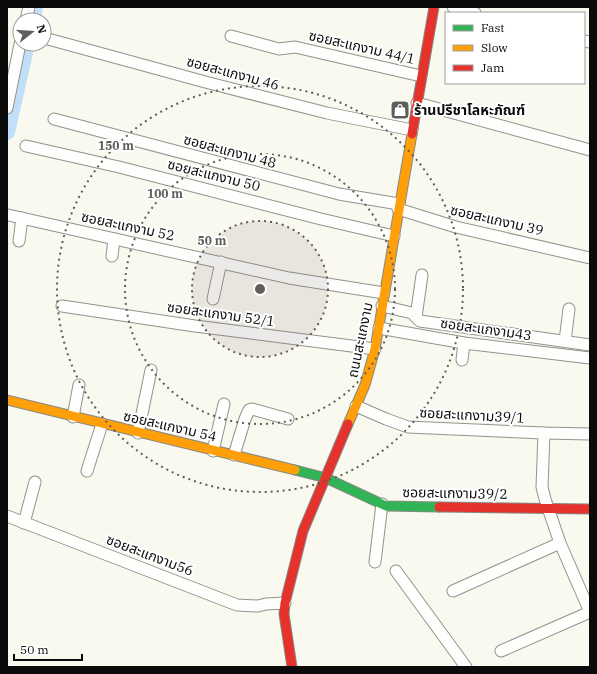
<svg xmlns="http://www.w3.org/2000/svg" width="597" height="674" viewBox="0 0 597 674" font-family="'IBM Plex Serif','Noto Sans Thai',serif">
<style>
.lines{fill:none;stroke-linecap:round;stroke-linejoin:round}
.river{stroke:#c1dff9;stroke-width:16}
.street-casing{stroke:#93928e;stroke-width:13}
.fast-casing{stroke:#898984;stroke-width:11}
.slow-casing{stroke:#898984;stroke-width:11}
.jam-casing{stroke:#898984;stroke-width:11}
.street{stroke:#fefefd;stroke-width:11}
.fast{stroke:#30b455;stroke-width:9}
.slow{stroke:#ff9f0a;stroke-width:9}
.jam{stroke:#e5322d;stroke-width:9}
.ring{fill:none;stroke:#5f5e5b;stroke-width:2;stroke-dasharray:2 4}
.labels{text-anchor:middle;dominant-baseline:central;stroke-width:4;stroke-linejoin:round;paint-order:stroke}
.street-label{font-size:14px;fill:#0b0b0b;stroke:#fff}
.poi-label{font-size:14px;font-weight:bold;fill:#0b0b0b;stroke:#fff;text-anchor:start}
.centre{fill:#5f5e5b;stroke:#fff;stroke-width:2}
.ring-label{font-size:12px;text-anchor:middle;font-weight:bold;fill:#5f5e5b;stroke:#fff;stroke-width:4;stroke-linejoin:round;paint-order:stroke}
</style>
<rect width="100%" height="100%" fill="#faf9ef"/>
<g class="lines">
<g class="river">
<path d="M32 20 35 7"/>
<path d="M7 132 27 44"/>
</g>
<g class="street-casing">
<g id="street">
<path d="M453 7 475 13"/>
<path d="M26 20 29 7"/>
<path d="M231 36 279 49 295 47 421 76"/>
<path d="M48 39 209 83 327 113 412 130"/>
<path d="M584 41 590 42"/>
<path d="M417 103 590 150"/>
<path d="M7 108 20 44"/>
<path d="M54 119 339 194 399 204"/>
<path d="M26 146 119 167 321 219 394 236"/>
<path d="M398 209 456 227 590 258"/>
<path d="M8 215 289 278 384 293"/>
<path d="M19 241 22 218"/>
<path d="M112 256 114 239"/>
<path d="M213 299 221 262"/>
<path d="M62 306 195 326 375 349"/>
<path d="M382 306 412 313 420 321 590 345"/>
<path d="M416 317 422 275"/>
<path d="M379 328 464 343 590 358"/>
<path d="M565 341 569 309"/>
<path d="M462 360 464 343"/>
<path d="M356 406 386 419 408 427 544 433 590 434"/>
<path d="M73 417 79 385"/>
<path d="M138 433 151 370"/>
<path d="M544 433 542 487 545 499 560 543 590 612"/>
<path d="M213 451 224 404"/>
<path d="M234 455 245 419 249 410 252 409 288 419"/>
<path d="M87 471 102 424"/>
<path d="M7 516 237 605 258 606 266 604 285 603"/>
<path d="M24 523 35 482"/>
<path d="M375 562 382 504"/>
<path d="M396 571 466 667"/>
<path d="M453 591 560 543"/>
<path d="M501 651 590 612"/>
</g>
</g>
<g class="fast-casing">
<path id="fast" d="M295 470 326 478 386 506 439 507"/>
</g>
<g class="slow-casing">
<g id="slow">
<path d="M7 400 295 470"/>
<path d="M348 424 365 385 375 349 412 134"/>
</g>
</g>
<g class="jam-casing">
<g id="jam">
<path d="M412 134 434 7"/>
<path d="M439 507 590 509"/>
<path d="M292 667 284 614 285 603 303 531 348 424"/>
</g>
</g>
<use href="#street" class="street"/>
<use href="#fast" class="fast"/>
<use href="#slow" class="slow"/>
<use href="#jam" class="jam"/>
</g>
<circle cx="260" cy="289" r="68" fill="#5f5e5b" fill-opacity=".12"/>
<g class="ring">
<circle cx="260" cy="289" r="68"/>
<circle cx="260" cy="289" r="135"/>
<circle cx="260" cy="289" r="203"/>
</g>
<defs>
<g id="shop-square" transform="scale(1)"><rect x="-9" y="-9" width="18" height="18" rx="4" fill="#5f5e5b" stroke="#fff"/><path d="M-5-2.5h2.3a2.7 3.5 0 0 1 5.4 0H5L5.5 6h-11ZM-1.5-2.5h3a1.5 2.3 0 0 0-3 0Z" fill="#fff"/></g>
</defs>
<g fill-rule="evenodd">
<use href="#shop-square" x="400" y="110"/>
</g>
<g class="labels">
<g class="street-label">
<text transform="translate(362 47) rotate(13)">ซอยสะแกงาม 44/1</text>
<text transform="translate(233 73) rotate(15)">ซอยสะแกงาม 46</text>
<text transform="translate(230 151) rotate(15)">ซอยสะแกงาม 48</text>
<text transform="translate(214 175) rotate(14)">ซอยสะแกงาม 50</text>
<text transform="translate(497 220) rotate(13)">ซอยสะแกงาม 39</text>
<text transform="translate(128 226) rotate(12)">ซอยสะแกงาม 52</text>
<text transform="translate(221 314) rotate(8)">ซอยสะแกงาม 52/1</text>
<text transform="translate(486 329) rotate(8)">ซอยสะแกงาม43</text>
<text transform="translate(360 340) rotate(-78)">ถนนสะแกงาม</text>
<text transform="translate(472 415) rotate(3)">ซอยสะแกงาม39/1</text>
<text transform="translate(170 426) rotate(13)">ซอยสะแกงาม 54</text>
<text transform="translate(455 493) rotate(1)">ซอยสะแกงาม39/2</text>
<text transform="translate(150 555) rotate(21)">ซอยสะแกงาม56</text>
</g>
<g class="poi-label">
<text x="414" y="110">ร้านปรีชาโลหะภัณฑ์</text>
</g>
</g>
<circle cx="260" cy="289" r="6" class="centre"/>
<g class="ring-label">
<text x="116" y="150">150 m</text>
<text x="165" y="198">100 m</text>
<text x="212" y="245">50 m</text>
</g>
<rect width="597" height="674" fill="none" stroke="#0b0b0b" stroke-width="16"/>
<rect x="445" y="12" width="140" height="72" fill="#ffffff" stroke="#9d9d9d"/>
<rect x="453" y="25" width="20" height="6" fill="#30b455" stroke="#9d9d9d"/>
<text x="481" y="32" font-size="12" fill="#0b0b0b">Fast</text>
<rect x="453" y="45" width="20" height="6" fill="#ff9f0a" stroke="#9d9d9d"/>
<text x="481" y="52" font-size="12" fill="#0b0b0b">Slow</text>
<rect x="453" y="65" width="20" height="6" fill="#e5322d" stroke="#9d9d9d"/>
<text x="481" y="72" font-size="12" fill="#0b0b0b">Jam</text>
<g transform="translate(32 32) rotate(73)"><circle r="19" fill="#ffffff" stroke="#9d9d9d"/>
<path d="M0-3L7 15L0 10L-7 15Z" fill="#5f5e5b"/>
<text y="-6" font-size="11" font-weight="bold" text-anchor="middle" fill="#0b0b0b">N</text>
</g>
<path d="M14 654v6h68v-6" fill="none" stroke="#0b0b0b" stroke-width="2"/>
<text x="20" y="654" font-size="12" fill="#0b0b0b" stroke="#ffffff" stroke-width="3" paint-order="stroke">50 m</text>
</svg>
